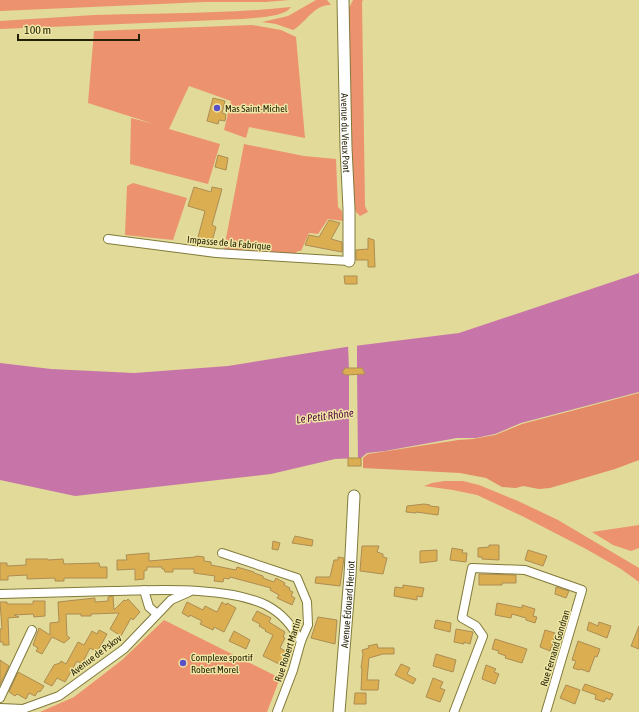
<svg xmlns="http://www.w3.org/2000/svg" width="639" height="712" viewBox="0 0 639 712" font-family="'Asap Condensed',sans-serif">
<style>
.green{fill:#ec926e}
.forest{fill:#e48a66}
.water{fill:#c775a9;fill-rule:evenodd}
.pier{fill:#e2da98}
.building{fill:#dcae52;stroke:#ac8d53}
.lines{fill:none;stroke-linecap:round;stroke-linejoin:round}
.street-casing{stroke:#827a3a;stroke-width:10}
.secondary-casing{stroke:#827a3a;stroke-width:13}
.street{stroke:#fff;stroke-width:8}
.secondary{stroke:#fff;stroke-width:11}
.poi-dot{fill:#5c50c8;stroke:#efe7a5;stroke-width:1.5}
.labels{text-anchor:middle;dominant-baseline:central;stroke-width:3;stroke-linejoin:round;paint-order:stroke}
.poi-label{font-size:10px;fill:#231f05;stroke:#efe7a5;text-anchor:start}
.street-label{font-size:10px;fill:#231f05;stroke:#efe7a5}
.water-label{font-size:11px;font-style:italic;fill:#560a41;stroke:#efe7a5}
</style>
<rect width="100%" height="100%" fill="#e2da98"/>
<g class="green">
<path d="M0 0H290L265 2H205L0 11Z"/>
<path d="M316 0H327L331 5C314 4 307 22 293 30L276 24 262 22 288 16Z"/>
<path d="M353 0H363L362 2 365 206 368 212 360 216 356 212 354 206 352 173 348 7 350 6Z"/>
<path d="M291 7C285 17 254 18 242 19L0 29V21C31 19 63 17 94 15 160 13 226 14 291 7Z"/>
<path d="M252 25 281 30 296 37 305 138 249 127 246 138 224 130 231 101 189 86 169 129 220 144 208 184 130 164 131 118 154 124 88 103 94 31Z"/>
<path d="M244 144 304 156 336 159 338 207 342 211 343 221 328 219 318 234 309 233 301 251H298L293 255 224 249Z"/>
<path d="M133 183 187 198 173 240 125 235 127 186Z"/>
<path d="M444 481H463L479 485 518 501 558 520 639 568V582L621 569 586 549 522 516 477 495 453 490 424 486 432 483Z"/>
<path d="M639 525V548L631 551 613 545 592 532Z"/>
<path d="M164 620 280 678 267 712H40L74 697 122 660Z"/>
</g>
<path class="forest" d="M639 393V460L615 469 550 488 539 489 523 486 516 488 502 487 486 478 460 473 363 468V458L368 454 458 440 473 439 495 435 522 424Z"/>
<path class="water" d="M639 273V392L521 423 495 434 476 438H457L385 451 367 453 361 458 335 459 271 474 75 496 0 480V363L51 369 134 373 228 366 346 347 459 333ZM345 368H362L364 371 362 374 346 375 344 374Z"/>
<g class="pier">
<path d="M357 343V370H349L348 345Z"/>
<path d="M357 372 358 460H349V373Z"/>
</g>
<g class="building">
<path d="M213 98 225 101 222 113 226 114 225 121 219 120 218 124 207 121Z"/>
<path d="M218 155 228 158 226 170 215 167Z"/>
<path d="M194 187 211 192 212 187 222 189 212 225 216 227 211 245 197 241 205 211 188 206Z"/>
<path d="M329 220 340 223 331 239 342 242V252L305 245 309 235 319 237Z"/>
<path d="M368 238 374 240 375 267H368V260H356V250L368 249Z"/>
<path d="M344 276H357V284H345Z"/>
<path d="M345 368H362L365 374 346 375 342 373Z"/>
<rect x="348" y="458" width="13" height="8"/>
<path d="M424 504 430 505V506L439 507 438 515 416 512V513L406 512 407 506Z"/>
<path d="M295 536 313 540 312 546 292 543Z"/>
<path d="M273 541 280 543 278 550 272 549Z"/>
<path d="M489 545H499V560L482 559V557H478V548L489 547Z"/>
<path d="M362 546H379L377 552 383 554V557L387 558 383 574 360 571Z"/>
<path d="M452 548 463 550 462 553H467L466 562 450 560Z"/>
<path d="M437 550V561L420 563V551Z"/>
<path d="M528 550 547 556 543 566 525 560Z"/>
<path d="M149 553V561L195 557 196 556 204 557V561L211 562V565L236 570 237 567 254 572V573L263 576V578L274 582 276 578 285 583 284 585 290 588 289 590 293 592 291 596 295 598 292 605 277 598 279 595 270 590 271 588 230 577 229 579 224 578 223 582 214 581 215 576 194 573V569H173V572H165L164 569H162V567H147V570L144 571V579L135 580V569L117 570V560H127L126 555Z"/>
<path d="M338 557 344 558 340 586 315 583 316 577H330L334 560H338Z"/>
<path d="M26 559H48V560L63 559 64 564 99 563 100 567H107V578H64V581H55V578L27 579V575L8 576V580H0V563H7V566L26 565Z"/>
<path d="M479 574 516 575V583H502V585H479Z"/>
<path d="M403 585 424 588 422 597 417 596V600L394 596 395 587 403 588Z"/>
<path d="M556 587 569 591 566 598 555 594Z"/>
<path d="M113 596 114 610 124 600 126 601 128 599 140 612 133 620 131 618 121 636 110 629 119 613 91 614V616H81V614H66L67 636 70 638 64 643 52 637 42 654 36 651 38 648 33 645 39 628 50 635V623L59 622 58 602 95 598V602L108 601V597Z"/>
<path d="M33 601H45V616L34 617 33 614 14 615 19 617 8 618 9 645H3V642H0V629H2L0 602H7V604H33Z"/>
<path d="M187 602 203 610 205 606 217 612 222 602 226 605 227 603 236 608 224 632 214 627 213 630 200 624 202 621 190 615 189 617 182 613Z"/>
<path d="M497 603 522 608V605L535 609 533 616 537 617 535 623 526 620V618L512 614 511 618 495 615Z"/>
<path d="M257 611 271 618 269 622 285 632 283 637 285 638 280 648 287 652 281 665 263 656 273 635 265 631 266 630 259 626 260 624 252 620Z"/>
<path d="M318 617 337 620 335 644 311 638Z"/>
<path d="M436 620 451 623 450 632 434 628Z"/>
<path d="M589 622 598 626 599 622 611 626 607 638 587 630Z"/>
<path d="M639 626V649L631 646Z"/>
<path d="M456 629 473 632 470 644 464 642V644L454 642Z"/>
<path d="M99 630 107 634 97 652 90 648 82 664 77 661 65 682 57 678 52 686 44 682 54 665 60 663 61 661 66 664 78 642 84 645 92 631 97 634Z"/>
<path d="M545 630 555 633 552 647H551L550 651 540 647Z"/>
<path d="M234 631 250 640 246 649 229 641Z"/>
<path d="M495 639 527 649 522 663 505 658 506 656 498 653 499 651 492 649Z"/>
<path d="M578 641 600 649 597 657 595 656 589 672 580 669 579 670 573 668 576 661 572 660Z"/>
<path d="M377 644 378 648H394V654H383L369 658 367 680H379L378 690H361L362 668H361L363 654 362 650 369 648 368 646Z"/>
<path d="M436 654 456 660 453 672 433 666Z"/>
<path d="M0 660 9 666 0 685Z"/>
<path d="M401 664 410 668 407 674 416 679 413 684 395 675Z"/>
<path d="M486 665 496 669 494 672 499 674 495 684 482 679Z"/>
<path d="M18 672 44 686 40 692 38 691 35 696 29 693 26 699 17 694 15 696 9 692Z"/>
<path d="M433 678 443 682 440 688 445 690 440 702 426 697Z"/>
<path d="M585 684 613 694 610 700 606 698 604 702 595 699 596 695 582 690Z"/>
<path d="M566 685 580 690 575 704 560 698Z"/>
<path d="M355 693H366V704H354Z"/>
</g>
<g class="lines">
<g class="street-casing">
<g id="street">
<path d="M108 239 216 253 349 261"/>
<path d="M222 553 297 578 307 602 308 625 301 641 293 670 277 712"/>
<path d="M144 590 149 607 157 614"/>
<path d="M0 594C37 593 75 592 112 591 156 590 226 586 266 605 283 614 291 625 301 641"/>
<path d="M0 698 32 630"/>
<path d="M0 708 23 709 59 696 124 649 171 600 189 592"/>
<path d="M454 712 483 636 476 626 462 618 472 568 525 570 582 590 546 712"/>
</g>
</g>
<g class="secondary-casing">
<g id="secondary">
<path id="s1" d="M343 0 346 148 349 209V261"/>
<path id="s2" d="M339 712 350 575 354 496"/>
</g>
</g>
<use href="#street" class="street"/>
<use href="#secondary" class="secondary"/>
</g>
<g class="poi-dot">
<circle cx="217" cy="108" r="4"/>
<circle cx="183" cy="663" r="4"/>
</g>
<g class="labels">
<g class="poi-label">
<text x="225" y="108">Mas Saint-Michel</text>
<text x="191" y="657">Complexe sportif<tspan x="191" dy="12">Robert Morel</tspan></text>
</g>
<g class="street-label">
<text stroke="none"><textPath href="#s1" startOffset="133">Avenue du Vieux Pont</textPath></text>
<text transform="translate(229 243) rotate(5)">Impasse de la Fabrique</text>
<text stroke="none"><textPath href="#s2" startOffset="108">Avenue Édouard Herriot</textPath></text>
<text transform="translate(555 648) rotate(-73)">Rue Fernand Gondran</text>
<text transform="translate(288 650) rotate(-72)">Rue Robert Martin</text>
<text transform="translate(96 655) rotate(-37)">Avenue de Pskov</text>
</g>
<g class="water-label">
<text transform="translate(325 416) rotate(-7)">Le Petit Rhône</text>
</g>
</g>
<path d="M18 34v6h121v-6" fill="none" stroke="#231f05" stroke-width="2"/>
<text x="24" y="34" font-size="12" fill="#231f05" stroke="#efe7a5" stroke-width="3" paint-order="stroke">100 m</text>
</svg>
